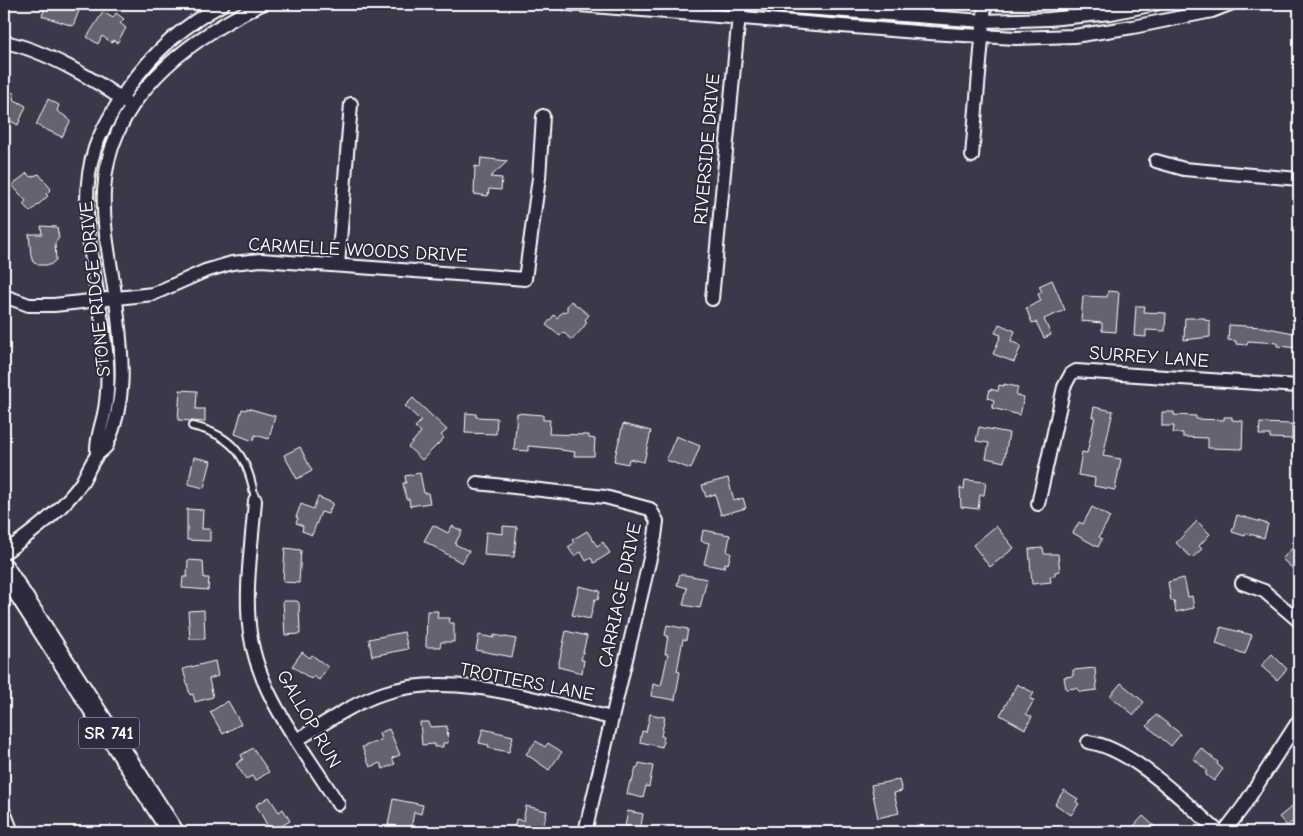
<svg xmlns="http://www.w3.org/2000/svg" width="1303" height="836" viewBox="0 0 1303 836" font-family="'Comic Neue',sans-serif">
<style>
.building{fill:#666270;stroke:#fff}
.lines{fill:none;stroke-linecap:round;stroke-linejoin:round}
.service-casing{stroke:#fff;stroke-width:10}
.minor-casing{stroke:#fff;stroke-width:16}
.primary-casing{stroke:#fff;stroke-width:24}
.service{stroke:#2f2a3d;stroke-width:6}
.minor{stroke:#2f2a3d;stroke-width:12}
.primary{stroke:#2f2a3d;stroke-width:20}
.labels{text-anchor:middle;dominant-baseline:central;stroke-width:4;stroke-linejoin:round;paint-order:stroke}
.shield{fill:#2f2a3d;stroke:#c1bfc5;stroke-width:1}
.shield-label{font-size:18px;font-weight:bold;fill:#fff}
.street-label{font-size:19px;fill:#fff;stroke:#2f2a3d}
</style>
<rect width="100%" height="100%" fill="#3c3749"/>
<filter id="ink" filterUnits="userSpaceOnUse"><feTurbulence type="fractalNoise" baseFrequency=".02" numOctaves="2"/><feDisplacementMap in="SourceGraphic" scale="10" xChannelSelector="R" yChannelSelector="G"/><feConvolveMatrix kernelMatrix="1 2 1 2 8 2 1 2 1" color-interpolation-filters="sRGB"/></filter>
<g filter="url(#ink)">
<g class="building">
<path d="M46 4H72L80 8 73 26 42 16Z"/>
<path d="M103 12 113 18 116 13 124 19 120 23 126 28 117 43 113 40 112 43 102 36 98 44 87 37Z"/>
<path d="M4 88 15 94 13 99 26 106 18 125 5 118 4 120Z"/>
<path d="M48 99 59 105 57 111 68 118 70 122 62 137 36 125Z"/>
<path d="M481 158 508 161 490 177 502 178 501 190 489 189 488 196 474 194 475 166 480 167Z"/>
<path d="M27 173 30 177 39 174 51 189 46 194 48 196 30 212 23 204 26 201 12 185Z"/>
<path d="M41 226 57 227 59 238 55 243 56 260 50 265H38L33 262 31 256 29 234H42Z"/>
<path d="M1052 280 1065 310 1044 319 1051 335 1044 338 1036 322 1032 323 1026 308 1041 301 1038 294 1042 292 1039 286Z"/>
<path d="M1108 291 1119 292 1116 332 1102 331V323L1081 321 1083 296 1107 297Z"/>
<path d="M571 301 589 315 585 320 587 322 583 328 572 340 563 332 560 336 546 325 554 315 557 318 562 312 567 311V306Z"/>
<path d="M1136 306H1145L1144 312 1166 313 1165 331 1146 330V337L1134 336Z"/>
<path d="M1185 318H1205V320L1210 321V337L1184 340Z"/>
<path d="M999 324 1015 331 1011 341 1021 346 1014 362 993 354 1001 335 995 333Z"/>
<path d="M1229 325 1263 327 1299 334V348L1277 346V343L1248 341 1247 345 1236 344V341L1228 340Z"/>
<path d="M1004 384 1018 387 1016 395 1024 397 1020 415 992 408 994 400 988 398 990 389 998 391 999 385 1004 386Z"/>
<path d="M180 390 197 391 196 409H205V422L178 420Z"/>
<path d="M413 398 447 430 441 435 444 438 422 460 408 447 421 432 415 427 421 421 405 406Z"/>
<path d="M1094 407 1113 411 1103 456 1121 459 1115 490 1094 486 1095 478 1078 475 1082 452 1087 453 1095 417H1092Z"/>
<path d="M247 408 275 416 269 439 255 435 253 441 235 434 242 409 246 410Z"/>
<path d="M1162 412H1174V415L1196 416V419L1224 420V417H1232V420L1243 421 1242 449 1208 448V438L1183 437V433H1173L1174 426H1162Z"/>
<path d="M466 413 476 414V417L497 418 496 434 465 433Z"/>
<path d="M517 413 543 415V420H550L549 434 589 435V438L595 439 594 456H574L575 452 561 450V449L528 446V451L514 450Z"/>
<path d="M1260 423 1292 424V439L1270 438V435H1259Z"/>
<path d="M623 424 651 431 644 462 629 459 628 464 614 461Z"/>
<path d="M979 427 1009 433 1004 462 986 458 989 443 976 441Z"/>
<path d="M676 436 700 446 691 469 666 460Z"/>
<path d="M300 447 312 471 297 479 284 455Z"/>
<path d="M194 457 211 461 204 488 188 484Z"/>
<path d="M420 473 424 493H428L430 503 410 506 409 499H406L403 483H406L405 476Z"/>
<path d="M728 478 734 501 743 498 746 508 721 515 715 494 706 497 702 485Z"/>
<path d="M965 480 986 482 984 495H980L978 509 961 507 960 488 964 489Z"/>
<path d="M318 497 333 503 328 514 321 512 312 535 302 531 303 526 296 523 298 518 296 517 301 504 313 509Z"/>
<path d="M1092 507 1110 517 1099 537 1102 539 1098 547 1073 533 1079 522 1083 524Z"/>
<path d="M187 509 203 510 202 529H210V541L187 540Z"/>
<path d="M1237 515 1268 524 1264 538 1246 533 1245 536 1232 532Z"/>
<path d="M1197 521 1210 534 1199 546 1202 549 1192 558 1176 543Z"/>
<path d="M433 525 448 533 452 526 462 531 455 544 469 551 462 563 424 541Z"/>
<path d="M503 526 517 527 514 557 484 555 486 532 503 534Z"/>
<path d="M996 526 1014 548 990 567 973 545Z"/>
<path d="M703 530 730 535 727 552 731 553 728 564 725 563 724 568 704 564 709 543 701 541Z"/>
<path d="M587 531 597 546 603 542 610 553 594 563 591 558 586 561 581 552 574 556 568 547 574 543 572 540Z"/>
<path d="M1294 546 1299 550V574L1282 559Z"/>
<path d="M285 548 301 550 299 583 283 582Z"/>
<path d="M1043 548 1044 554H1058L1060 571 1055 572V576H1050L1051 582 1032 584 1029 549Z"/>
<path d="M188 560 203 561 204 578H209L208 590 182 588 183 577H187Z"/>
<path d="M680 574 707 579 700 608 683 605 687 588 677 585Z"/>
<path d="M1184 578 1188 597 1192 596 1194 608 1176 612 1174 601H1171L1168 582Z"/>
<path d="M579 586 600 591 598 600 595 599 590 619 572 615Z"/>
<path d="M283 601H297L299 603 300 634 285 635Z"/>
<path d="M204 610 205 639H190L188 611Z"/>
<path d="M427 611H438L437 618H450L449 623H454V642H441L440 647H426Z"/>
<path d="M667 625 688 629 686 640 683 639 677 671 680 672 675 700 651 696 653 684 661 686 668 654H665L668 636 665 635Z"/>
<path d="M1221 627 1252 635 1245 654 1216 644Z"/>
<path d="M566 631 587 636 581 660H584L582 673 558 667Z"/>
<path d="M404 632 408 649 372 656 369 639Z"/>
<path d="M479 635 494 638V635L516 639 512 657 476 650Z"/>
<path d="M302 652 310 658 312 655 328 667 319 680 313 676 311 679 292 666Z"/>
<path d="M1272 654 1287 669 1277 680 1261 666Z"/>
<path d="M215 661 218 676 209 679 213 697 195 702 193 694 190 695 183 669Z"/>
<path d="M1095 668 1097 690 1080 692 1076 688 1066 689 1064 677 1073 676V670Z"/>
<path d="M1121 683 1144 702 1134 715 1110 696Z"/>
<path d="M1017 684 1034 693 1030 699 1034 700 1026 714 1032 717 1025 729 1000 715Z"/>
<path d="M228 701 241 724 223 734 210 712Z"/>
<path d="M650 714 665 717 661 736 664 737 662 747 640 742 642 731 646 732Z"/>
<path d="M1156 715 1181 734 1171 746 1147 726Z"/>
<path d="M420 722H429L430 727 447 726 448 743H443V747H434V744L422 745Z"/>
<path d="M389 729 400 755 392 758 395 764 383 769 380 763 370 767 362 747 381 740 379 733Z"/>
<path d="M483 729 513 736 509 752 488 748 489 745 479 743Z"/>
<path d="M536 741 545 747 548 743 562 752 549 770 526 754Z"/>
<path d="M253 748 269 772 255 781 252 776 246 779 236 764 243 759 241 755Z"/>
<path d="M1201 748 1218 762 1217 764 1223 769 1214 781 1206 775V770L1193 758Z"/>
<path d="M639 763 653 766 649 787 646 786 643 798 627 794 630 781 632 782 636 767 638 768Z"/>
<path d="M899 780 902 791 894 793 899 813 878 818 871 785Z"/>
<path d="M1064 790 1078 799 1076 802 1079 804 1071 815 1055 804Z"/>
<path d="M269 797 279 812 283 809 290 821 271 832 256 805Z"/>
<path d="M393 799 423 805 421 814 414 812 411 829 388 825Z"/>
<path d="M1299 801V817L1287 826 1279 817Z"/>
<path d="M526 806 547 811 542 832H520V830L514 829 516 819 523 821Z"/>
<path d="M628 811 643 814 640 832H624Z"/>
<path d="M1143 816 1161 832H1137L1132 828Z"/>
</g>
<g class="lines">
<g class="service-casing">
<path id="service" d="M192 426C234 435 249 459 255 500"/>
</g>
<g class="minor-casing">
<g id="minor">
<path d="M567 4 929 33 1016 38 1074 36 1133 27 1212 11 1230 4"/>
<path d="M749 4 984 21 1049 19 1111 13 1155 4"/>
<path d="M4 42C42 49 97 80 128 104"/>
<path d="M972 156 985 4"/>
<path d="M1156 161 1184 169 1299 179"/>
<path d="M338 265 351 104"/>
<path d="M4 296 29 305H54L153 294 205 271 232 263 261 260 525 279 539 178 543 116"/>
<path d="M712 299 740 4"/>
<path d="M97 454C96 439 101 428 104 414 108 396 108 379 107 361 102 294 73 214 95 148 103 126 115 107 128 88 155 50 183 26 223 4"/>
<path d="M477 483 605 497 650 509 657 521 655 537 585 832"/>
<path d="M255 500C252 544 244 590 250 633 259 697 305 750 338 804"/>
<path d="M1038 504 1064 387 1071 374 1076 371 1299 386"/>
<path d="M4 553C31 533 63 510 82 482 87 473 91 463 97 455 100 451 105 449 107 445 126 400 123 365 118 318 114 276 102 233 104 191 108 99 186 40 262 4"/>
<path d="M1242 583 1264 591 1299 621"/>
<path d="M297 740C325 723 353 703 384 693 456 670 541 702 612 718"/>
<path d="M1088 742C1132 748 1185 803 1219 832"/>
<path d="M4 812 12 832"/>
<path d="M1224 832 1243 807 1299 720"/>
</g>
</g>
<g class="primary-casing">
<path id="primary" d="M4 569 173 832"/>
</g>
<use href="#service" class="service"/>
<use href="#minor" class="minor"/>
<use href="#primary" class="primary"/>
</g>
</g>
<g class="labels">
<rect class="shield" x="79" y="717.5" width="60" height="31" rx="4"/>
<g class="shield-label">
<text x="109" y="733">SR 741</text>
</g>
<g class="street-label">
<text transform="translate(707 149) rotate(-85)">RIVERSIDE DRIVE</text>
<text transform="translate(358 250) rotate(3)">CARMELLE WOODS DRIVE</text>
<text transform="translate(95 289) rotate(-96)">STONE RIDGE DRIVE</text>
<text transform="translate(1149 357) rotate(4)">SURREY LANE</text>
<text transform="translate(620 595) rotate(-78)">CARRIAGE DRIVE</text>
<text transform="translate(527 682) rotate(11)">TROTTERS LANE</text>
<text transform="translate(309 719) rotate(60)">GALLOP RUN</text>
</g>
</g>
<rect width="1303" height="836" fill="none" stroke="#2f2a3d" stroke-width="20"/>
<rect x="10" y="10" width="1283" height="816" fill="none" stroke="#fff" stroke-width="2" filter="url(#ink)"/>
</svg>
